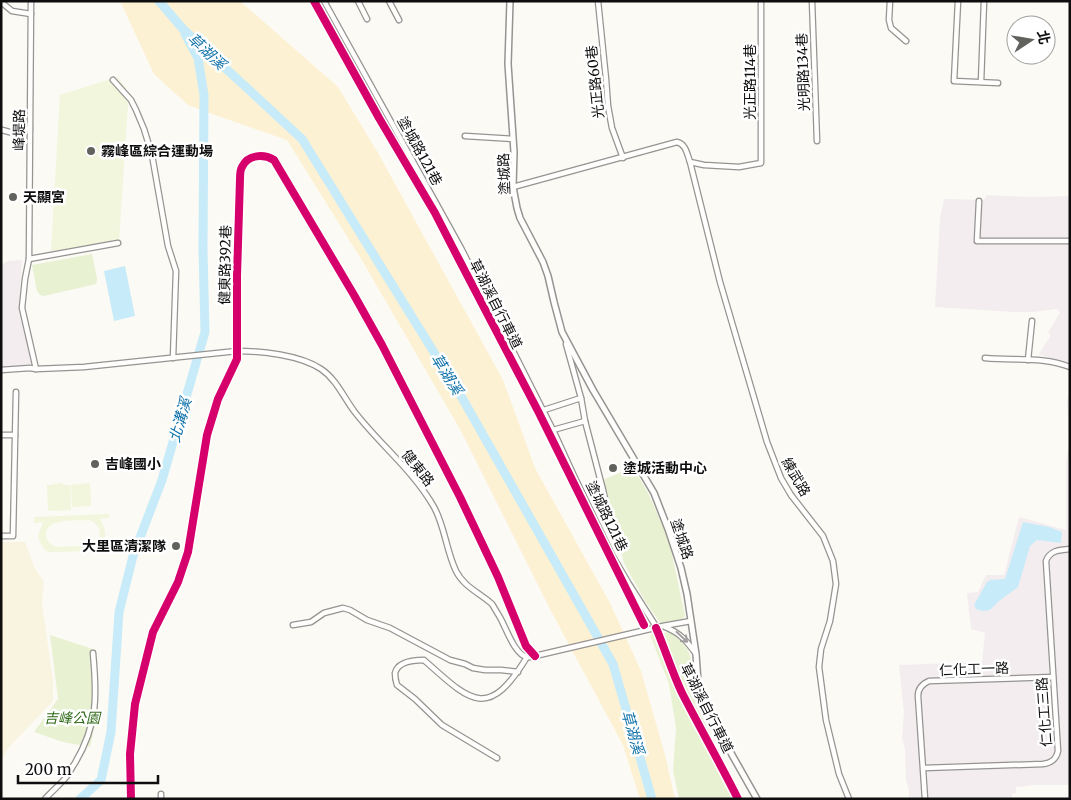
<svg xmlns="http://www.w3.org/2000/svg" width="1071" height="800" viewBox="0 0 1071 800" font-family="Merriweather,'Noto Sans TC',serif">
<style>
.industrial{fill:#f3edf0}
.farmland{fill:#f9f4df}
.green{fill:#e8f2d2}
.sand{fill:#fdf1d3}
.pitch{fill:#f1f6dc;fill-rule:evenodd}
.water{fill:#c7ebf8}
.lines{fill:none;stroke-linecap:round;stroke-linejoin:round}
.river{stroke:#c7ebf8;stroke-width:9}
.minor-casing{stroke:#959492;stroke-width:7}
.tertiary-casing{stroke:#959492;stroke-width:8}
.minor{stroke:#fffefd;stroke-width:4.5}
.tertiary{stroke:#fffefd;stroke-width:5}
.cycleway-casing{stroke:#fff;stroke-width:11}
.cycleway{stroke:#d6006c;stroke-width:8}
.oneway{stroke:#9f9e9d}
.poi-dot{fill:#61615e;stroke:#fff;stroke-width:2}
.labels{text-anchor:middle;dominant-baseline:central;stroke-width:5;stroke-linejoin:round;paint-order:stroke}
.street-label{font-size:14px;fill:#0e0e0e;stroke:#fff}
.poi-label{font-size:14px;font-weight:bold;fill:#0e0e0e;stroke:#fff;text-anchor:start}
.park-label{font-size:14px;font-style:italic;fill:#316b1a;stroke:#fff}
.water-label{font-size:15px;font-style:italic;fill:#0f72a9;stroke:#fff}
</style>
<rect width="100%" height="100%" fill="#fcfaf4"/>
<g class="industrial">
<path d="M987 195 1031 197 1070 196V367L1039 354 1051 335 1048 333 1060 312 1057 309 1033 312H1014L935 307 940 218 944 199 984 200Z"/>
<path d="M22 260 19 306 31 364 4 368 1 366V265L8 261Z"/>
<path d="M1070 388V785H1035L1016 787V793L1012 794V799H909V789L906 781 905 749 902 738 904 712 899 665 982 662 985 633 971 629 967 593 978 592 986 575H1004L1019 517 1066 530V464L1069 440 1067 402Z"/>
</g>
<path class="farmland" d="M1 542H25L34 567 44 582 42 603 53 681V701L9 747 1 760Z"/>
<g class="green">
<path d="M92 254 97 278V281L96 284 44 296 40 295 37 291 32 265Z"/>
<path d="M633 467 648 493 669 540 685 616 682 619 661 624 645 601 624 563 603 480Z"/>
<path d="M669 632C676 637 684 642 688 651 695 664 691 682 695 696 707 732 726 765 742 799H679L673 771 676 728 669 684 650 635Z"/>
<path d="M50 635 96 650 98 711 90 747 63 742 34 732 58 699Z"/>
</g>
<path class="sand" d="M120 1H240L338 87 378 153 503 380 535 468 610 603 641 671 665 755 675 799H640L623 745 551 611 461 431 363 262 287 140 218 116 188 105 154 74Z"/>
<g class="pitch">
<path d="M117 77 126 88 128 105 119 240 98 243V245L51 251 60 95Z"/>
<path d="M63 483V485H70L71 510 48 511 47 485H53V484Z"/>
<path d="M90 483 91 506 72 507 71 485Z"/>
<path d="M109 514V518L100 519C107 531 108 541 97 551L49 552C42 549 40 543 38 536L43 522 34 523V517ZM90 520C95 523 99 526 100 532 100 537 98 543 93 545 88 547 64 546 57 547 51 545 47 542 46 536 44 517 77 521 90 520Z"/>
</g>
<g class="water">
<path d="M125 266 135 316 114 321 104 271Z"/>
<path d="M1023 522 1049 527 1062 532 1061 543 1037 540 1030 546 1018 587 999 601 990 610 982 611 976 609 974 605 987 582 990 580 1005 579Z"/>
</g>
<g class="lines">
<g class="river">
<path d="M159 1 183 29 302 139 461 396 613 664 652 799"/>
<path d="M80 799 101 780 111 732 119 612 133 556 162 480 205 332 203 249 204 95 198 58 185 34"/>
</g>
<g class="minor-casing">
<g id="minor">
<path d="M31 1 29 259 25 279 22 308 36 369"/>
<path d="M324 1 461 248 553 430 574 476 612 555 629 584 657 628"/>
<path d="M358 1 367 19"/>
<path d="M389 1 399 20"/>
<path d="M598 1 606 79 608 106 612 128 623 158"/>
<path d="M812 1 817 141"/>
<path d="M890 1 889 20 891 28 906 41"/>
<path d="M958 1 954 81 998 83"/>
<path d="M1 2 12 11 31 14"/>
<path d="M113 80 131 100 136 110 144 129 152 155 168 246 176 271 173 358"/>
<path d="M981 82 984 1"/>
<path d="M2 130 13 133 30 128"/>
<path d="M465 136 513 139"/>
<path d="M690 162 720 282 767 442 781 478 791 495 823 536 833 561 836 584 830 621 821 649 819 667 826 720 839 774 849 799"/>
<path d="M513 187 677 142C686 144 687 154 690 162L704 165 739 167 761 163V1"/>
<path d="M979 201 977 241H1070"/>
<path d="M29 259 118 243"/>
<path d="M566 344 581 398 585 421 603 490 612 531"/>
<path d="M985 358C1013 361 1043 356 1070 367"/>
<path d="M1028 360 1032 321"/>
<path d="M1 370 30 368 36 369 84 367 237 351C262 351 300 355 321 369 336 379 343 396 354 411 379 444 413 470 434 507 445 527 446 550 456 571 464 587 480 593 492 604 494 607 496 611 498 614 505 624 514 655 527 657 530 658 532 656 535 656L663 626 691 621"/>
<path d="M544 410 581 398"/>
<path d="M553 430 585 421"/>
<path d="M1 435H15"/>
<path d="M1 536H13L16 392"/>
<path d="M293 625 311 622 324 613 343 608 350 610 367 620 390 628 450 660 465 664 473 668 485 670H501L518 672"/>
<path d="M665 627C680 633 686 640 696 654"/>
<path d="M497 758 442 725 415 699 397 685C396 682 395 676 395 673 398 661 415 660 424 660 471 702 488 721 527 657"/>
<path d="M924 768 1043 764C1051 763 1056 760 1058 751L1046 561C1050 550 1060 550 1070 549"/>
<path d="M45 799C52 791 61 784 67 776 70 772 72 767 75 763 98 724 97 696 93 653"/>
<path d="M131 799 130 754 135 704 153 632 178 582 188 552 207 435 218 399 237 359V276L240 179C240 175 240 170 242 167 248 154 264 154 274 160L354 295 382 345 460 497 498 577 526 646 535 656"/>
<path d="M161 799V794"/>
<path d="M925 799 918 696C918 689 922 684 929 681L1053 677"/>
</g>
</g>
<g class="tertiary-casing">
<path id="tertiary" d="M510 1 508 64 514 152 513 187 517 208 520 218 543 262 548 276 554 302 562 332 593 390 654 493 668 529 681 568 687 594 696 654 698 682 701 700 757 799"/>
</g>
<use href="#minor" class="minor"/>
<use href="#tertiary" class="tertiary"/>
<g class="cycleway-casing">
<g id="cycleway">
<path d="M314 1 379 118 435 213 454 250 538 411 644 625"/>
<path d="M656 628C665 649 672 672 682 693 700 728 720 763 738 799"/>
<path d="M131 799 130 754 135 704 153 632 178 582 188 552 207 435 218 399 237 359V276L240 179C240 175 240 170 242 167 248 154 264 154 274 160L354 295 382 345 460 497 498 577 526 646 535 656"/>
</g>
</g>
<use href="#cycleway" class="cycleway"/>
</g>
<defs><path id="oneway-shaft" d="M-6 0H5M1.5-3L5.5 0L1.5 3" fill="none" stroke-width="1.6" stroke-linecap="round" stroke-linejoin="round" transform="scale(1.25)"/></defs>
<use class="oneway" href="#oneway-shaft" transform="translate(682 637) rotate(43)"/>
<g class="poi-dot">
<circle cx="91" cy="151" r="5"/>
<circle cx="13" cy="197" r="5"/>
<circle cx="95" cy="464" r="5"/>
<circle cx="613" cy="468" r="5"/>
<circle cx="176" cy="546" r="5"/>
</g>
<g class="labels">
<g class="street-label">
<text transform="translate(803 72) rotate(-92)">光明路134巷</text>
<text transform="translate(595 82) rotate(-96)">光正路60巷</text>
<text transform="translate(750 82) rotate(-90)">光正路114巷</text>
<text transform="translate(19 130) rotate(-89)">峰堤路</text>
<text transform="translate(420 151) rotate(61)">塗城路121巷</text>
<text transform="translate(504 174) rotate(-92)">塗城路</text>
<text transform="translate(225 265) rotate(-89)">健東路392巷</text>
<text transform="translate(496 304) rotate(63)">草湖溪自行車道</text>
<text transform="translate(418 468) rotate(51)">健東路</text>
<text transform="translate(796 477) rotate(60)">練武路</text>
<text transform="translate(607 516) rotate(64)">塗城路121巷</text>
<text transform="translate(682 539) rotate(71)">塗城路</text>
<text transform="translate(974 669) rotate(-2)">仁化工一路</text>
<text transform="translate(707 708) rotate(63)">草湖溪自行車道</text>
<text transform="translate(1044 712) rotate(-94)">仁化工三路</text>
</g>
<g class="poi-label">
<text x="101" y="151">霧峰區綜合運動場</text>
<text x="23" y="197">天顯宮</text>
<text x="105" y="464">吉峰國小</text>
<text x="623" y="468">塗城活動中心</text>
<text x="166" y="546" text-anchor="end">大里區清潔隊</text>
</g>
<g class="park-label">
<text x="72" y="718">吉峰公園</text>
</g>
<g class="water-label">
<text transform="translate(207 51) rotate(43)">草湖溪</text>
<text transform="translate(447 374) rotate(58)">草湖溪</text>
<text transform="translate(180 420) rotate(-74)">北溝溪</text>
<text transform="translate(633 732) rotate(74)">草湖溪</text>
</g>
</g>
<rect width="1071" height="800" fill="none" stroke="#0e0e0e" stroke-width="5"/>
<g transform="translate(1031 40) rotate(78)"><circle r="24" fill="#ffffff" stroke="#9f9f9f"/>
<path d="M0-4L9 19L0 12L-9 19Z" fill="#61615e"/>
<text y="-8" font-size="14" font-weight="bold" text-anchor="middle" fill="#0e0e0e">北</text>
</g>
<path d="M18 775v8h140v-8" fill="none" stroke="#0e0e0e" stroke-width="2.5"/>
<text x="25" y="775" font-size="15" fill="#0e0e0e" stroke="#ffffff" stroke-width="4" paint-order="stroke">200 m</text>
</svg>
